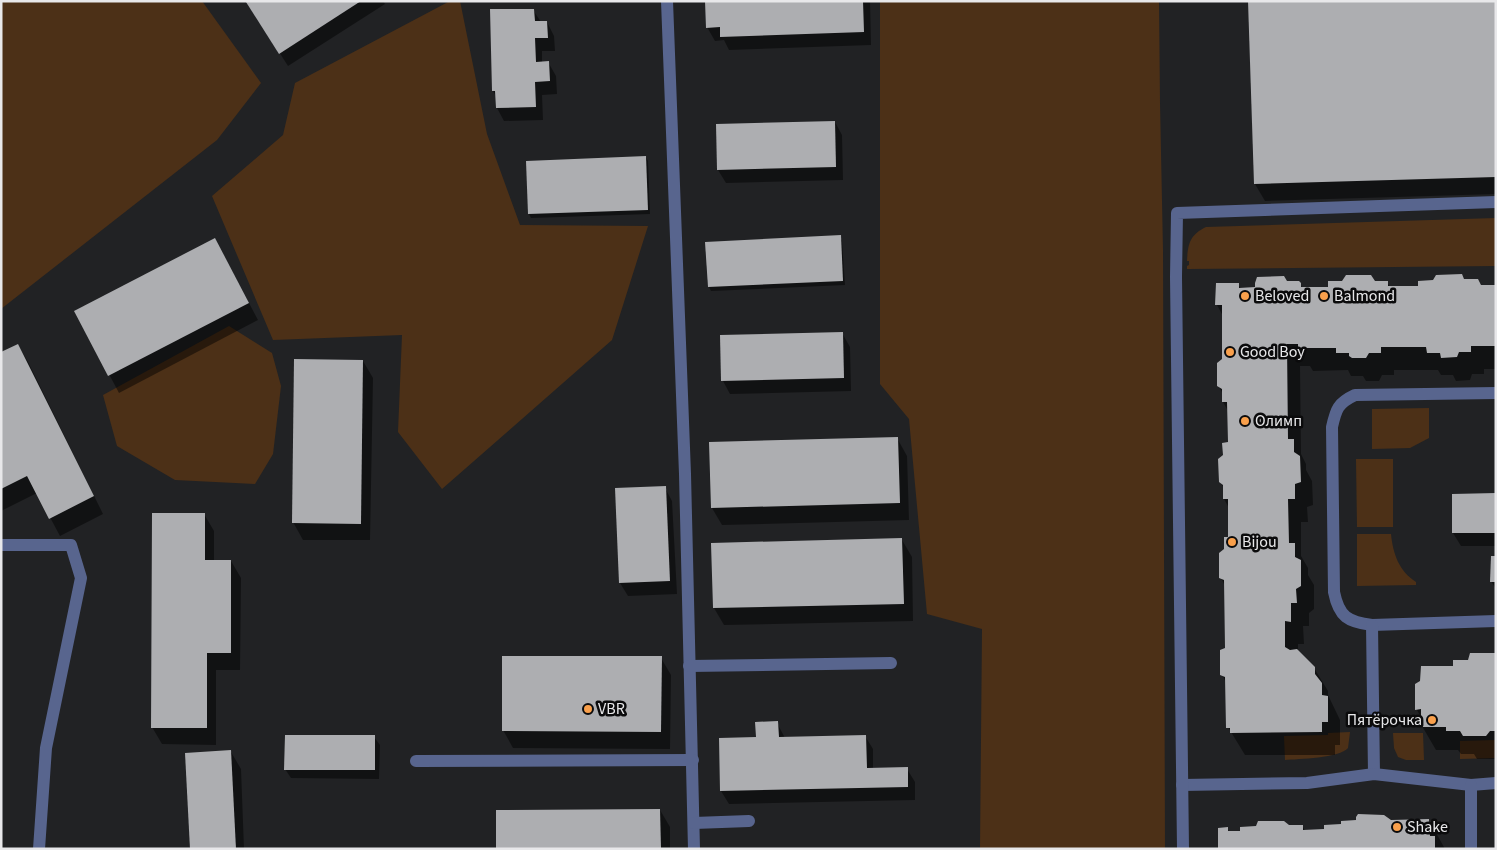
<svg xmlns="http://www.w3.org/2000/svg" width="1497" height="850" viewBox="0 0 1497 850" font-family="'Source Sans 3',sans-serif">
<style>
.green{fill:#4c3017}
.shadow{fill:#0007}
.building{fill:#adaeb1}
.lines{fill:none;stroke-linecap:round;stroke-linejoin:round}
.minor{stroke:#58658e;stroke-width:12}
.poi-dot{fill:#f9a04c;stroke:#0b0b0c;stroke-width:2}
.labels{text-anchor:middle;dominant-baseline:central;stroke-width:5;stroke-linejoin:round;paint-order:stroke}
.poi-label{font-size:16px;fill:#e8e8ea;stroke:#0b0b0c;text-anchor:start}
</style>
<rect width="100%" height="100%" fill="#212224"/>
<g class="green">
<path d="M1 1H202L261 83 217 140 1 309Z"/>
<path d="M450 1H460L487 134 520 225 648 226 612 340 442 489 398 432 402 335 273 340 212 196 283 135 295 83Z"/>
<path d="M880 1H1159L1160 103 1163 250 1165 849H980L982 629 927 614 909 419 880 384Z"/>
<path d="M1496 218V266L1187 269V266L1189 265V261H1187C1188 243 1190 235 1206 227Z"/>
<path d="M229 326 272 353 281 386 273 454 255 484 175 480 117 446 103 395Z"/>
<path d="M1429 408V438L1410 448 1372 449V409Z"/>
<path d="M1356 459H1393V527H1357Z"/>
<path d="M1357 534H1391C1393 554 1399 571 1416 582V585L1357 586Z"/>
<path d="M1350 732 1348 748C1340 758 1298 759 1285 760L1284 736 1328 735V733Z"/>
<path d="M1393 733H1423L1424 760H1406L1398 757 1394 748Z"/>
<path d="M1496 740V758L1460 759V741Z"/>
</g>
<g class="shadow">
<path d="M250 1H383L385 4 288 66 256 16Z"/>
<path d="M706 1H870L871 45 729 50 724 40 715 41 707 27Z"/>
<path d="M1496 1V194L1265 201 1255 184Z"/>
<path d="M533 10 541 22H547L554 36 555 51H542V63L548 62 556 76 557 94 542 95 543 120 504 121 497 108V98L493 91 491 11Z"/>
<path d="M835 122 842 135 843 180 726 183 718 170Z"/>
<path d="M646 157 648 161 650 214 531 218 529 214 527 162Z"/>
<path d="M840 237 842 241 845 285 711 291 709 287 707 243Z"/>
<path d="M224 256 258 320 119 393 76 312Z"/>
<path d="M1465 281 1481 286H1496V369H1484V374H1472L1470 380 1456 381 1453 375H1441L1438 370H1394V375H1382L1379 381H1366L1363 376H1351L1348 370 1313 371 1310 366H1300L1301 454 1306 464V470L1312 481 1313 505 1307 507 1308 522H1301V556L1308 568V575L1314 585V609L1309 613V626H1303L1304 644H1298V651L1314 668 1328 691V695L1340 720V745H1335V755H1245L1228 727 1226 683 1222 674 1226 648 1225 586 1221 578 1225 550 1230 538 1229 508 1224 499V488L1220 481 1224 456 1229 443 1228 411 1223 402V394L1218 385 1223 359V316L1217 305 1238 284 1241 289 1286 282 1300 284 1303 289 1329 288 1375 282H1387L1390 287H1420Z"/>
<path d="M842 333 850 347 851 391 730 394 723 381Z"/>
<path d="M18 345 28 362 103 514 60 536 37 493 1 511V354Z"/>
<path d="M363 361 373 378 370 540H303L293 522Z"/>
<path d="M897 438 907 456 909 520 722 525 712 508Z"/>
<path d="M665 488 672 501 677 594 628 596 620 583 616 490Z"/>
<path d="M1496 494V546H1461L1453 533V495Z"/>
<path d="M204 514 214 531V561H231L241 578 240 670H216V745L162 744 152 727Z"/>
<path d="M902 540 912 557 913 621 724 625 714 608Z"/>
<path d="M1496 557V589L1491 581Z"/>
<path d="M1496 655V759H1477L1474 754H1461L1458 750H1436L1422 726V719L1417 710 1455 667 1469 661Z"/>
<path d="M661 658 671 675 670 749 513 748 503 730Z"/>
<path d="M777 723 785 738 865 736 873 749V769H907L915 782V800L729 804 721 791Z"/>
<path d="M374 737 380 745 379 779 291 778 285 769Z"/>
<path d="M231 752 241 769 244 849H191Z"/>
<path d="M660 810 670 827V849H497Z"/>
<path d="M1429 820 1445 849H1220L1219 847 1227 828 1229 832 1289 827H1303L1305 831H1326L1391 821Z"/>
</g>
<g class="building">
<path d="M248 1H361L279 54 246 2Z"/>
<path d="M705 1H863L864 32 720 37V27L706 28Z"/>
<path d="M1248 1H1496V177L1254 184Z"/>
<path d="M490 9H534L535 21H547L548 38H535L536 62 549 61 550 81 535 82 536 107 496 108 495 91H492Z"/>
<path d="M835 121 836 167 717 170 716 124Z"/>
<path d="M646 156 648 210 528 214 526 161Z"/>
<path d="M841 235 843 281 708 287 705 242Z"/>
<path d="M215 238 249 303 108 376 74 311Z"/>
<path d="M1462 274 1464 279H1478L1481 285H1496V346H1471V352H1459L1457 357 1441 358 1440 353H1427L1426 347H1381V353H1369L1366 358H1352L1349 356V353H1336V348H1298V344H1287L1288 439H1294V452L1300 456 1301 482 1295 484V499H1288L1289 543H1295V557L1301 560V586L1296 589 1297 603H1291V622L1285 621V647L1290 650 1297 649 1315 667V674L1322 683V695L1328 696V722H1322V732L1230 733V728H1226L1225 677 1220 675V650L1225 648 1224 580 1219 578V553L1224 549V537H1228V499H1223V485L1219 482 1218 459 1223 455 1222 443 1228 442 1227 402H1222V389L1217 386V363L1222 359V305H1215L1216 283H1239V288L1255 287V283L1257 277 1284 276 1287 281H1299L1301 283V287H1328V281H1342L1346 275H1371L1375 281H1388V286H1418V281L1433 280 1436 275Z"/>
<path d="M843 332 844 378 721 381 720 335Z"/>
<path d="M18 344 94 496 49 519 27 476 1 489V352Z"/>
<path d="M294 359 363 360 361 524 292 523Z"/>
<path d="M898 437 900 503 711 508 709 442Z"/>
<path d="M666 486 670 581 619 583 615 488Z"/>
<path d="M1496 493V533H1452V494Z"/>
<path d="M152 513H205V560H231V653H207V728H151Z"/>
<path d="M902 538 904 604 713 608 711 543Z"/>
<path d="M1491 556H1496V582H1490Z"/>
<path d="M1470 653H1496V731H1490L1486 736H1463L1460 731H1446V727H1421V709L1415 710V684L1420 681 1421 666H1453V660H1468Z"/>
<path d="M502 656H662L661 732 502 731Z"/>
<path d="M778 721 779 737 866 735 867 768 908 767V787L720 791 719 738 756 737 755 722Z"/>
<path d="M285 735H375V770H284Z"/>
<path d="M231 750 236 849H190L185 753Z"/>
<path d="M660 809 661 849H496V810Z"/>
<path d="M1358 814 1384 815 1391 820 1429 819 1430 836H1435V849H1222V848H1218V828L1228 827V831H1240V827L1256 826 1258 821H1284L1289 825H1303V830L1324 829V825L1341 824V821L1356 820V817Z"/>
</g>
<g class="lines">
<g class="minor">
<path d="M667 1 685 474 694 849"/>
<path d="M1496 393 1355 395C1338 403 1336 409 1332 427L1334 592C1339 617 1348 622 1372 625L1496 621"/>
<path d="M1 545H71L81 578 46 748 39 849"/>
<path d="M1372 625 1374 774"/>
<path d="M689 666 891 663"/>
<path d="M416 761 693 760"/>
<path d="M1182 785 1307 783 1374 774 1471 785 1496 783"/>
<path d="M694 823 749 821"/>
<path d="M1183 849 1176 277 1177 213 1496 202"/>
<path d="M1471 849V785"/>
</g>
</g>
<g class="poi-dot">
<circle cx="1245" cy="296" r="5"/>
<circle cx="1324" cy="296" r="5"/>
<circle cx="1230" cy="352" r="5"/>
<circle cx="1245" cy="421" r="5"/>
<circle cx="1232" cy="542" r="5"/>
<circle cx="588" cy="709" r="5"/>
<circle cx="1432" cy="720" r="5"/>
<circle cx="1397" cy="827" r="5"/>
</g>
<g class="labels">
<g class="poi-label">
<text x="1255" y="296">Beloved</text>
<text x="1334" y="296">Balmond</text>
<text x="1240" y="352">Good Boy</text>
<text x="1255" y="421">Олимп</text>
<text x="1242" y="542">Bijou</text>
<text x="598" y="709">VBR</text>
<text x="1422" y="720" text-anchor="end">Пятёрочка</text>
<text x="1407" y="827">Shake</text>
</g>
</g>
<rect width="1497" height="850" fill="none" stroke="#e8e8ea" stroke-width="5"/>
</svg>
